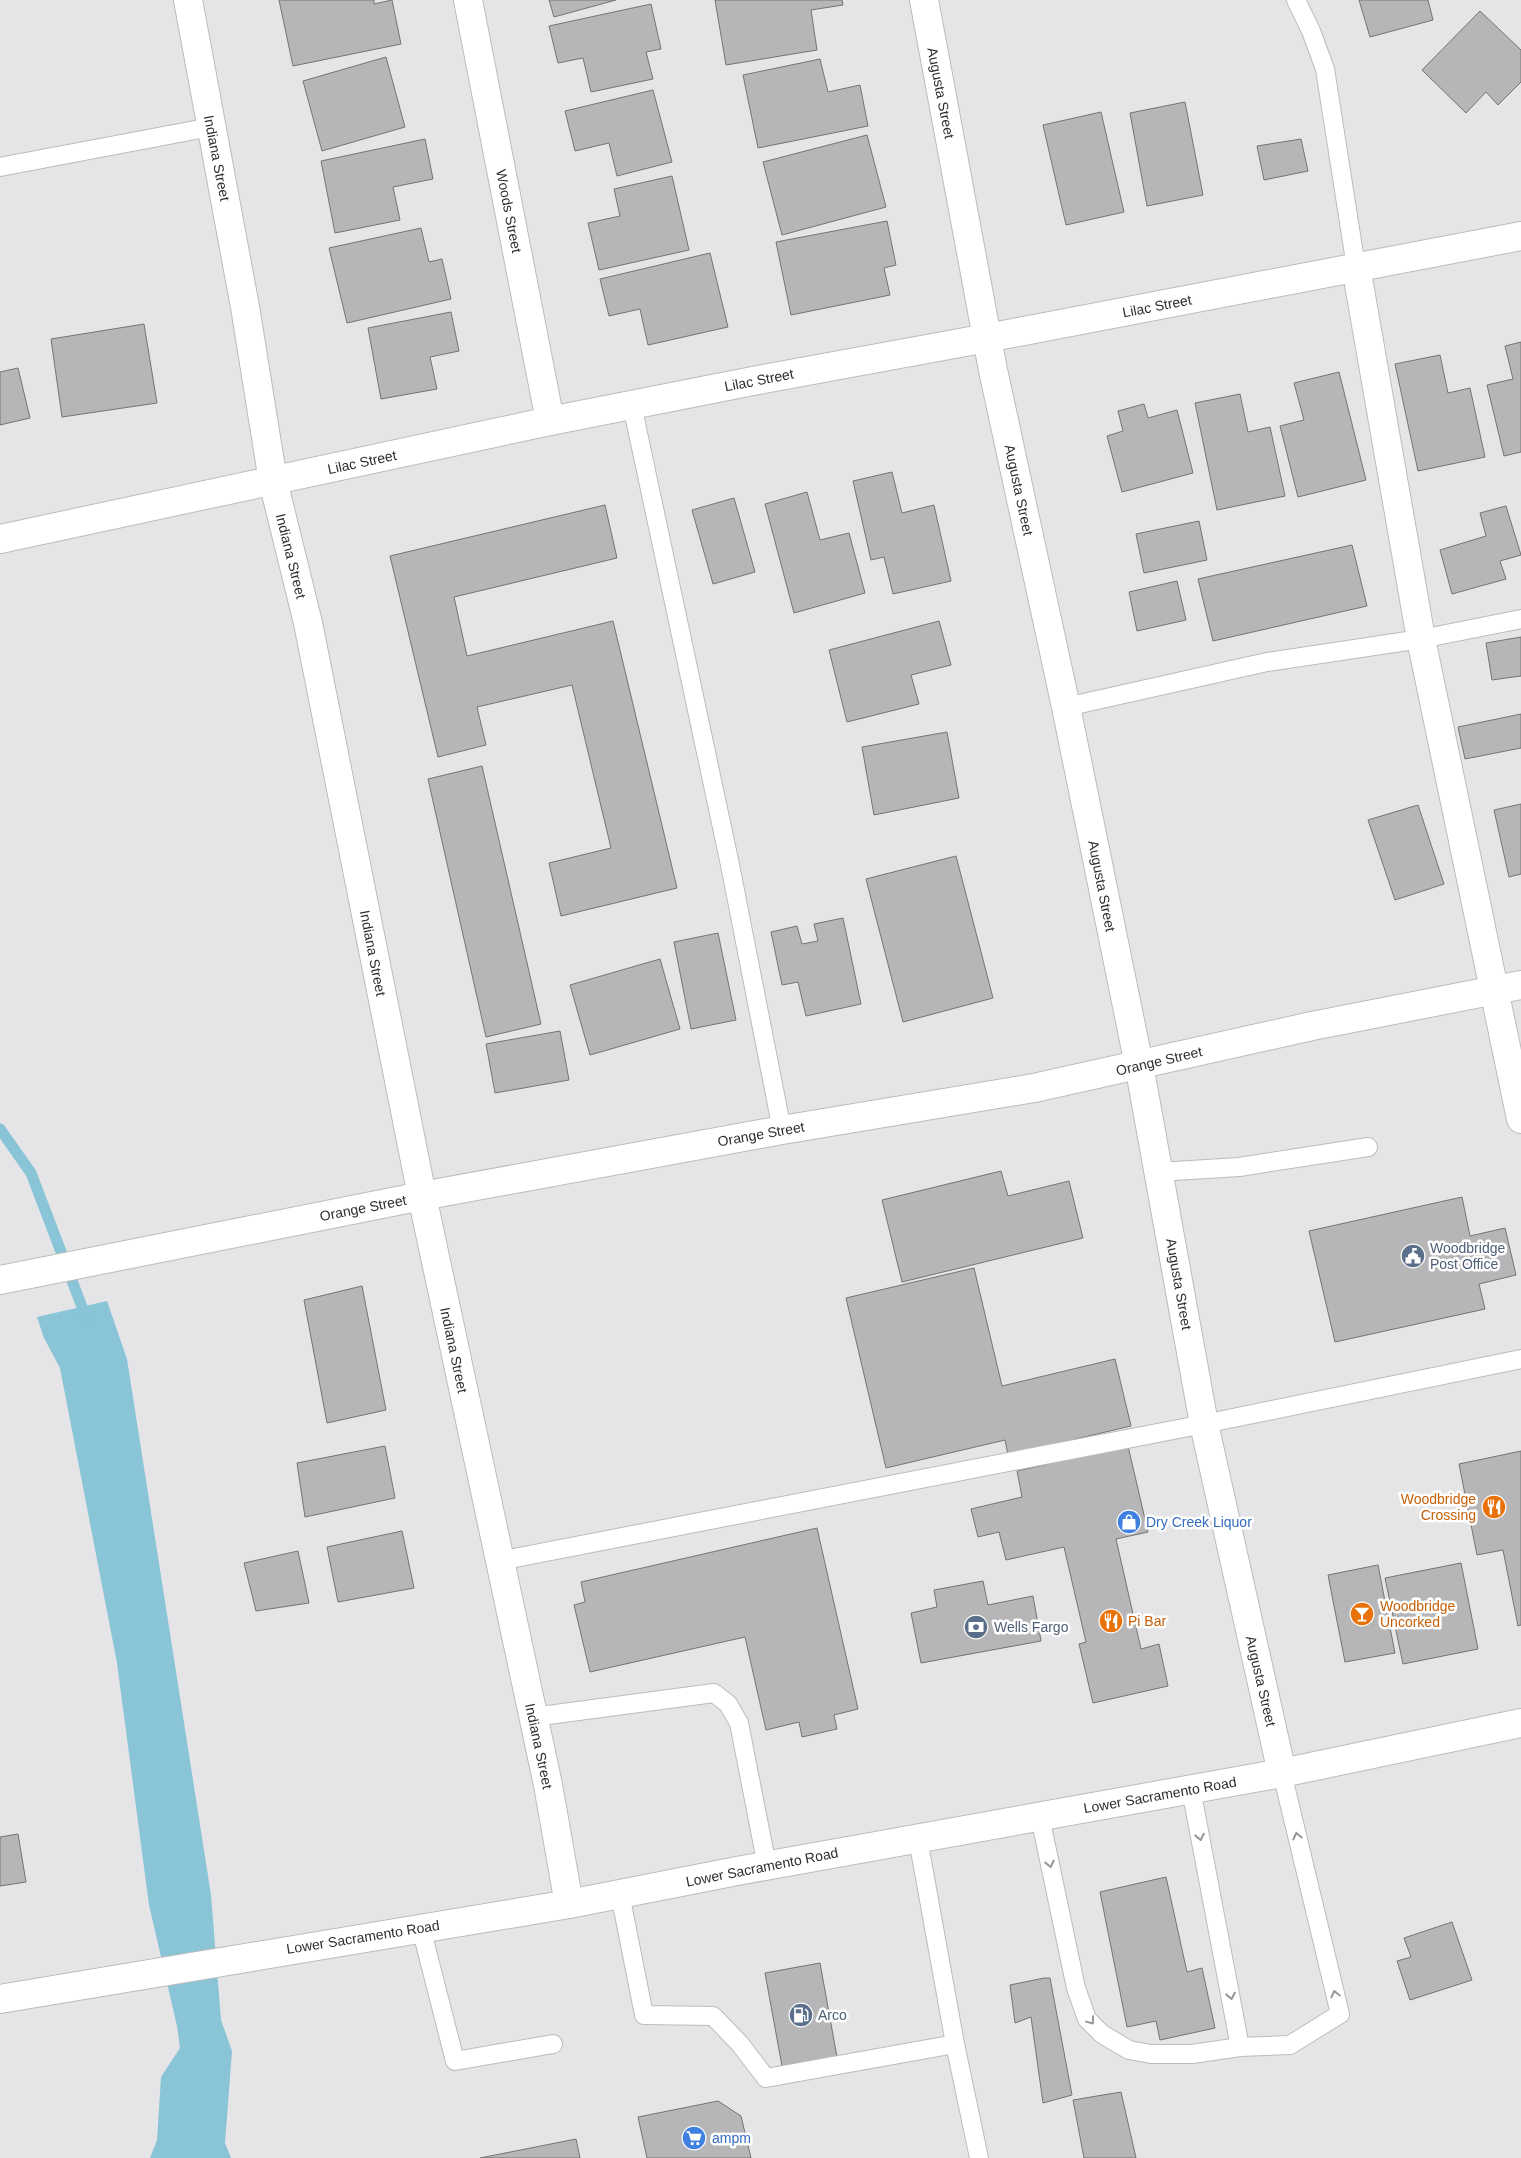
<svg xmlns="http://www.w3.org/2000/svg" width="1521" height="2158" viewBox="0 0 1521 2158" font-family="Arial,sans-serif">
<style>
.water{fill:#89c4d7}
.lines{fill:none;stroke-linecap:round;stroke-linejoin:round}
.stream{stroke:#89c4d7;stroke-width:11}
.building{fill:#b6b6b8;stroke:#747475}
.lane-casing{stroke:#bbbcbd;stroke-width:20}
.street-casing{stroke:#bbbcbd;stroke-width:30}
.secondary-casing{stroke:#bbbcbd;stroke-width:30}
.lane{stroke:#fff;stroke-width:18}
.street{stroke:#fff;stroke-width:28}
.secondary{stroke:#fff;stroke-width:28}
.oneway{stroke:#969697}
.labels{text-anchor:middle;dominant-baseline:central;stroke-width:5;stroke-linejoin:round;paint-order:stroke}
.street-label{font-size:14px;fill:#2e2e2f;stroke:#fff}
.service-label{font-size:14px;fill:#4e5e75;stroke:#fff;text-anchor:start}
.food-label{font-size:14px;fill:#c56008;stroke:#fff;text-anchor:start}
.shop-label{font-size:14px;fill:#366cbe;stroke:#fff;text-anchor:start}
</style>
<rect width="100%" height="100%" fill="#e5e5e7"/>
<path class="water" d="M107 1301 127 1359 211 1895 221 2020 232 2051 225 2143 231 2158H150L157 2140 161 2077 180 2048 177 2026 149 1905 117 1663 60 1368 44 1338 37 1317Z"/>
<g class="lines">
<path class="stream" d="M0 1129 31 1173 87 1320"/>
</g>
<g class="building">
<path d="M279 0H374V4L392 0 401 44 293 66Z"/>
<path d="M549 0H616L554 17Z"/>
<path d="M715 0H842L843 5 811 10 817 50 726 65Z"/>
<path d="M1359 0H1428L1433 20 1370 37Z"/>
<path d="M651 4 661 49 646 52 653 79 591 92 583 58 558 63 549 26Z"/>
<path d="M1480 11 1521 50V82L1498 105 1486 92 1466 113 1422 70Z"/>
<path d="M386 57 405 127 322 151 303 81Z"/>
<path d="M820 59 828 92 860 85 868 126 758 148 743 75Z"/>
<path d="M653 90 672 162 617 176 609 143 575 151 565 111Z"/>
<path d="M1185 102 1203 195 1147 206 1130 113Z"/>
<path d="M1101 112 1124 212 1066 225 1043 125Z"/>
<path d="M867 135 886 207 782 235 763 162Z"/>
<path d="M425 139 433 179 393 187 400 220 335 233 321 161Z"/>
<path d="M1301 139 1308 171 1264 180 1257 146Z"/>
<path d="M672 176 689 250 599 270 588 223 620 216 614 189Z"/>
<path d="M887 221 896 265 884 268 890 295 791 315 776 242Z"/>
<path d="M421 228 429 262 442 259 451 299 347 323 329 248Z"/>
<path d="M710 253 728 327 648 345 640 309 609 316 600 279Z"/>
<path d="M451 312 459 351 430 357 437 389 381 399 368 328Z"/>
<path d="M144 324 157 403 62 417 51 339Z"/>
<path d="M1521 342V452L1504 456 1487 385 1513 379 1505 346Z"/>
<path d="M1440 355 1448 393 1470 388 1485 457 1418 471 1395 364Z"/>
<path d="M18 368 30 418 0 425V372Z"/>
<path d="M1339 372 1366 480 1298 497 1280 426 1304 420 1294 383Z"/>
<path d="M1240 394 1248 432 1270 427 1285 496 1217 510 1195 403Z"/>
<path d="M1144 404 1148 418 1177 410 1193 473 1122 492 1107 436 1123 431 1118 411Z"/>
<path d="M892 472 902 513 934 505 951 581 893 594 884 557 871 560 853 481Z"/>
<path d="M807 492 820 540 849 533 865 593 794 613 765 504Z"/>
<path d="M734 498 755 572 713 584 692 510Z"/>
<path d="M605 505 617 558 454 597 467 656 613 621 677 888 561 916 549 863 611 848 572 685 477 707 486 745 438 757 390 556Z"/>
<path d="M1506 506 1521 555 1500 561 1506 579 1452 594 1440 550 1486 536 1480 513Z"/>
<path d="M1199 521 1207 560 1144 573 1136 534Z"/>
<path d="M1352 545 1367 606 1213 641 1198 579Z"/>
<path d="M1177 581 1186 620 1137 631 1129 592Z"/>
<path d="M939 621 951 665 911 675 919 704 847 722 829 650Z"/>
<path d="M1521 637V676L1492 680 1486 643Z"/>
<path d="M1521 714V748L1465 759 1458 727Z"/>
<path d="M947 732 959 798 874 815 862 747Z"/>
<path d="M482 766 541 1024 486 1037 428 779Z"/>
<path d="M1521 804V874L1509 877 1494 810Z"/>
<path d="M1418 805 1444 884 1395 900 1368 820Z"/>
<path d="M956 856 993 998 903 1022 866 879Z"/>
<path d="M843 918 861 1004 806 1016 798 982 782 985 771 932 797 926 802 944 818 941 814 924Z"/>
<path d="M718 933 736 1020 691 1029 674 942Z"/>
<path d="M660 959 680 1029 590 1055 570 985Z"/>
<path d="M560 1031 569 1080 495 1093 486 1044Z"/>
<path d="M1001 1171 1008 1196 1069 1181 1083 1238 902 1282 882 1200Z"/>
<path d="M1462 1197 1470 1236 1505 1228 1516 1275 1479 1284 1485 1309 1335 1342 1309 1231Z"/>
<path d="M974 1268 1002 1386 1115 1359 1131 1426 1008 1455 1005 1440 886 1468 846 1298Z"/>
<path d="M362 1286 386 1410 327 1423 304 1300Z"/>
<path d="M385 1446 395 1498 305 1517 297 1463Z"/>
<path d="M1128 1446 1148 1532 1116 1539 1141 1649 1159 1644 1168 1686 1093 1703 1079 1644 1086 1642 1064 1547 1006 1560 999 1532 978 1537 971 1509 1022 1497 1017 1471Z"/>
<path d="M1521 1451V1625L1518 1626 1503 1550 1477 1555 1459 1464Z"/>
<path d="M817 1528 858 1709 834 1715 837 1729 802 1737 799 1722 766 1730 745 1637 590 1672 574 1605 585 1602 581 1582Z"/>
<path d="M402 1531 414 1588 338 1602 327 1547Z"/>
<path d="M298 1551 309 1603 256 1611 244 1563Z"/>
<path d="M1461 1563 1478 1649 1403 1664 1385 1578Z"/>
<path d="M1378 1565 1395 1653 1345 1662 1328 1575Z"/>
<path d="M983 1581 988 1605 1033 1596 1041 1641 921 1663 911 1613 937 1607 934 1590Z"/>
<path d="M18 1834 26 1882 0 1886V1837Z"/>
<path d="M1166 1877 1187 1972 1202 1968 1215 2028 1160 2040 1156 2021 1127 2027 1100 1892Z"/>
<path d="M1452 1922 1472 1980 1410 2000 1397 1961 1411 1957 1404 1938Z"/>
<path d="M820 1963 837 2057 782 2066 765 1973Z"/>
<path d="M1044 1978H1050L1072 2095 1043 2103 1031 2017 1015 2023 1010 1985Z"/>
<path d="M1121 2092 1136 2158H1084L1073 2100Z"/>
<path d="M718 2101 741 2116 751 2158H647L638 2117Z"/>
<path d="M576 2139 580 2158H480Z"/>
</g>
<g class="lines">
<g class="lane-casing">
<g id="lane">
<path d="M1296 0 1311 31 1325 69 1356 267"/>
<path d="M0 167 211 127"/>
<path d="M632 405 730 865 782 1130"/>
<path d="M1066 707 1267 662 1421 639 1521 619"/>
<path d="M1158 1172 1239 1167 1368 1147"/>
<path d="M499 1561 1204 1424 1521 1359"/>
<path d="M533 1717 714 1693 728 1704 739 1723 767 1866"/>
<path d="M1191 1789 1240 2047 1290 2045 1340 2014 1282 1773"/>
<path d="M1040 1817 1076 1988 1087 2019 1102 2034 1129 2050 1151 2054H1192L1240 2047"/>
<path d="M620 1894 644 2015 713 2016 740 2044 766 2078 955 2044 918 1839"/>
<path d="M421 1928 455 2061 553 2044"/>
<path d="M955 2044 979 2158"/>
</g>
</g>
<g class="street-casing">
<g id="street">
<path d="M188 0 245 307 273 481 308 623 422 1196 548 1785 569 1904"/>
<path d="M468 0 550 421"/>
<path d="M924 0 993 370 1066 707 1139 1065 1204 1424 1282 1773"/>
<path d="M1356 267 1421 639 1521 1119"/>
<path d="M0 539 550 421 753 381 987 338 1521 236"/>
<path d="M0 1280 422 1196 782 1130 1034 1088 1312 1026 1521 985"/>
</g>
</g>
<g class="secondary-casing">
<path id="secondary" d="M0 1999 569 1904 737 1871 1282 1773 1521 1723"/>
</g>
<use href="#lane" class="lane"/>
<use href="#street" class="street"/>
<use href="#secondary" class="secondary"/>
</g>
<defs><path id="oneway-chevron" d="M-2-3.5L2.5 0L-2 3.5" fill="none" stroke-width="1.6" stroke-linecap="round" stroke-linejoin="round" transform="scale(1.25)"/></defs>
<g class="oneway">
<use href="#oneway-chevron" transform="translate(1297 1836) rotate(-103)"/>
<use href="#oneway-chevron" transform="translate(1200 1837) rotate(79)"/>
<use href="#oneway-chevron" transform="translate(1050 1864) rotate(78)"/>
<use href="#oneway-chevron" transform="translate(1335 1994) rotate(-103)"/>
<use href="#oneway-chevron" transform="translate(1231 1996) rotate(79)"/>
<use href="#oneway-chevron" transform="translate(1091 2021) rotate(53)"/>
</g>
<defs>
<g id="civic-disc" transform="scale(1.25)"><circle r="9.5" fill="#5c6f8a" stroke="#fff"/><path d="M-.6-6.5H3V-4.5H.6V-3L4-1V1h2V6H-6V1h2V-1L-.6-3ZM-1.2 2.5V6h2.4V2.5Z" fill="#fff"/></g>
<g id="restaurant-disc" transform="scale(1.25)"><circle r="9.5" fill="#e8710a" stroke="#fff"/><path d="M-5-6h1v4h1v-4h1v4h1v-4h1v5L-1.5 .5V6h-2V.5L-5-1ZM5-6V6H3V1.5H1.5Q1.5-4 5-6Z" fill="#fff"/></g>
<g id="shop-disc" transform="scale(1.25)"><circle r="9.5" fill="#3f7fe0" stroke="#fff"/><path d="M-5-2.5h2.3a2.7 3.5 0 0 1 5.4 0H5L5.5 6h-11ZM-1.5-2.5h3a1.5 2.3 0 0 0-3 0Z" fill="#fff"/></g>
<g id="bar-disc" transform="scale(1.25)"><circle r="9.5" fill="#e8710a" stroke="#fff"/><path d="M-6-5H6L.8 .8V4.5H3.5V6h-7V4.5H-.8V.8Z" fill="#fff"/></g>
<g id="bank-disc" transform="scale(1.25)"><circle r="9.5" fill="#5c6f8a" stroke="#fff"/><path d="M-6-4H6V4H-6ZM0-2.3a2.3 2.3 0 1 0 0 4.6a2.3 2.3 0 1 0 0-4.6Z" fill="#fff"/></g>
<g id="fuel-disc" transform="scale(1.25)"><circle r="9.5" fill="#5c6f8a" stroke="#fff"/><path d="M-5.5-6h7V0h2V4h1.3V-2.5L3-4.5l.8-.8L6-3V5H2.5V1h-1V6h-7ZM-4.2-4.7v3.2H.2V-4.7Z" fill="#fff"/></g>
<g id="supermarket-disc" transform="scale(1.25)"><circle r="9.5" fill="#3f7fe0" stroke="#fff"/><path d="M-6-5.5h2.5l.6 2H6L4.5 2H-2.5L-4.4-4H-6ZM-1.5 3.2a1.3 1.3 0 1 0 .1 0ZM3 3.2a1.3 1.3 0 1 0 .1 0Z" fill="#fff"/></g>
</defs>
<g fill-rule="evenodd">
<use href="#civic-disc" x="1413" y="1256"/>
<use href="#restaurant-disc" x="1494" y="1507"/>
<use href="#shop-disc" x="1129" y="1522"/>
<use href="#bar-disc" x="1362" y="1614"/>
<use href="#restaurant-disc" x="1111" y="1621"/>
<use href="#bank-disc" x="976" y="1627"/>
<use href="#fuel-disc" x="801" y="2015"/>
<use href="#supermarket-disc" x="694" y="2138"/>
</g>
<g class="labels">
<g class="street-label">
<text transform="translate(941 93) rotate(79)">Augusta Street</text>
<text transform="translate(217 158) rotate(79)">Indiana Street</text>
<text transform="translate(509 211) rotate(79)">Woods Street</text>
<text transform="translate(1157 306) rotate(-11)">Lilac Street</text>
<text transform="translate(759 380) rotate(-11)">Lilac Street</text>
<text transform="translate(362 462) rotate(-12)">Lilac Street</text>
<text transform="translate(1019 490) rotate(78)">Augusta Street</text>
<text transform="translate(291 556) rotate(76)">Indiana Street</text>
<text transform="translate(1102 886) rotate(79)">Augusta Street</text>
<text transform="translate(373 953) rotate(79)">Indiana Street</text>
<text transform="translate(1159 1061) rotate(-13)">Orange Street</text>
<text transform="translate(761 1134) rotate(-10)">Orange Street</text>
<text transform="translate(363 1208) rotate(-11)">Orange Street</text>
<text transform="translate(1179 1284) rotate(80)">Augusta Street</text>
<text transform="translate(454 1350) rotate(78)">Indiana Street</text>
<text transform="translate(1261 1681) rotate(77)">Augusta Street</text>
<text transform="translate(539 1746) rotate(78)">Indiana Street</text>
<text transform="translate(1160 1795) rotate(-10)">Lower Sacramento Road</text>
<text transform="translate(762 1867) rotate(-11)">Lower Sacramento Road</text>
<text transform="translate(363 1937) rotate(-9)">Lower Sacramento Road</text>
</g>
<g class="service-label">
<text x="1430" y="1248">Woodbridge<tspan x="1430" dy="16">Post Office</tspan></text>
<text x="994" y="1627">Wells Fargo</text>
<text x="818" y="2015">Arco</text>
</g>
<g class="food-label">
<text x="1476" y="1499" text-anchor="end">Woodbridge<tspan x="1476" dy="16">Crossing</tspan></text>
<text x="1380" y="1606">Woodbridge<tspan x="1380" dy="16">Uncorked</tspan></text>
<text x="1128" y="1621">Pi Bar</text>
</g>
<g class="shop-label">
<text x="1146" y="1522">Dry Creek Liquor</text>
<text x="712" y="2138">ampm</text>
</g>
</g>
</svg>
